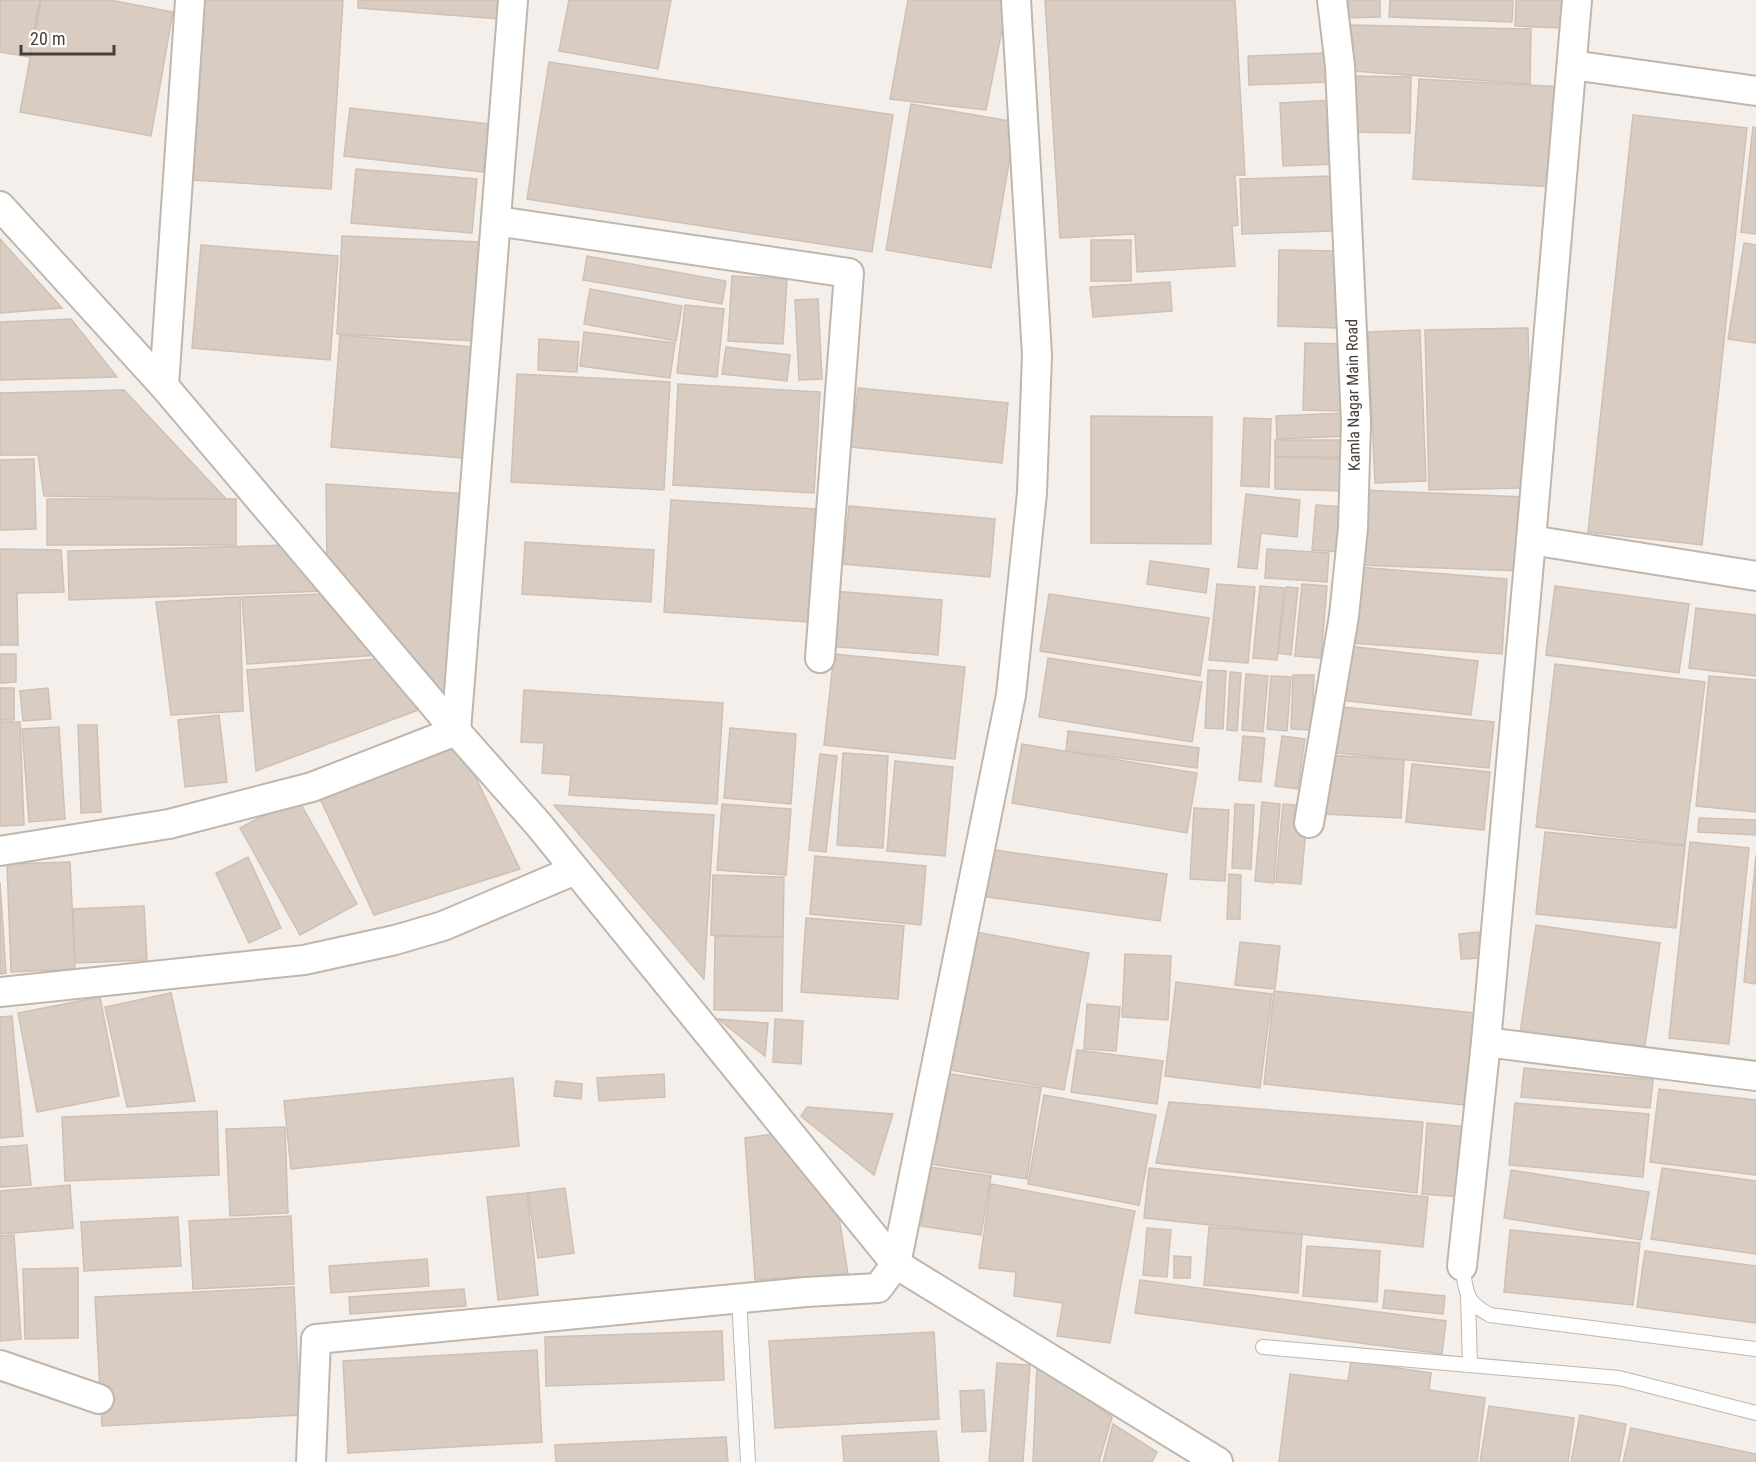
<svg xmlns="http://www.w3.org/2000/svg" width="1756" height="1462" viewBox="0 0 1756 1462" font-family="'Roboto Condensed',sans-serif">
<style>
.building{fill:#d9ccc2;stroke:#d0c0b3;stroke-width:1.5}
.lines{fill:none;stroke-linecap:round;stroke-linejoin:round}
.lane-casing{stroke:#c0b6ac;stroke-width:16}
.street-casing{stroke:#c0b6ac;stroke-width:32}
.lane{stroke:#fff;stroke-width:14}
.street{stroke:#fff;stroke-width:28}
.labels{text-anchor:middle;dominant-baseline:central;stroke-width:6;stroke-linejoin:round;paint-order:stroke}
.street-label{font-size:16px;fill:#483f38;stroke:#fff}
</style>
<rect width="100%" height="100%" fill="#f4efea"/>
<g class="building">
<path d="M0 0H40L29 57 0 52Z"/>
<path d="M41 0H110L173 12 151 136 20 112Z"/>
<path d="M204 0H343L331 189 193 180Z"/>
<path d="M358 0H502L500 19 358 8Z"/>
<path d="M569 0H671L658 69 559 51Z"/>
<path d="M908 0H1008L986 110 890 99Z"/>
<path d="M1045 0H1235L1245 175H1235L1238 225 1232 226 1235 266 1137 272 1135 234 1060 238Z"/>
<path d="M1342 0H1380V17L1342 18Z"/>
<path d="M1390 0H1513L1512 22 1389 17Z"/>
<path d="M1516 0H1564L1563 28 1515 26Z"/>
<path d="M1351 25 1531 29 1530 84 1353 71Z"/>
<path d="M1325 53 1327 82 1249 85 1248 56Z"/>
<path d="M549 62 893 115 872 252 527 199Z"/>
<path d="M1352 76 1411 77 1410 133 1351 132Z"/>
<path d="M1419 79 1562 87 1556 187 1413 179Z"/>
<path d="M1334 100 1337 164 1283 166 1280 103Z"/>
<path d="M911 104 1016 122 991 268 886 250Z"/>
<path d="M350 108 489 124 483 172 344 156Z"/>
<path d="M1633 115 1747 128 1702 545 1588 532Z"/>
<path d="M1753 127 1756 128V234L1741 232Z"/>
<path d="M356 169 477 179 472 233 351 223Z"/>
<path d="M1332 176 1334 231 1242 234 1240 179Z"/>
<path d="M342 236 480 242 476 341 337 334Z"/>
<path d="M0 239 62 308 0 313Z"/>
<rect x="1091" y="240" width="40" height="41"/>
<path d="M1744 243 1756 245V343L1728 339Z"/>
<path d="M201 245 338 256 330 360 192 348Z"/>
<path d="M1279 250 1340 251 1338 328 1278 326Z"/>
<path d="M587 256 726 281 722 304 583 280Z"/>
<path d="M732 276 787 279 783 344 728 341Z"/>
<path d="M1170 282 1172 311 1093 317 1090 287Z"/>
<path d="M590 289 682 306 676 341 584 324Z"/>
<path d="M818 299 822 379 799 380 795 300Z"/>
<path d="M685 305 724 309 717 377 677 373Z"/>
<path d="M71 319 117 377 0 380V322Z"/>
<path d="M1528 328 1532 488 1429 490 1425 330Z"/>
<path d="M1420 330 1426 481 1375 483 1368 332Z"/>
<path d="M584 332 675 343 670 378 580 366Z"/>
<path d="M340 335 484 348 474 459 331 447Z"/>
<path d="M539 339 579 342 577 372 538 370Z"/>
<path d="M1305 343 1345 344 1344 411 1303 410Z"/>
<path d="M726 347 790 355 787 381 722 374Z"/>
<path d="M517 374 670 382 664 490 511 482Z"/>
<path d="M678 384 820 392 814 493 673 485Z"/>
<path d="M858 388 1008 403 1002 463 851 447Z"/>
<path d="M124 390 226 499 44 496 38 455H0V393Z"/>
<path d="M1346 413 1347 436 1277 439 1276 416Z"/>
<path d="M1091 416 1212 417 1211 544 1091 543Z"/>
<path d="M1244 418 1271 419 1269 487 1241 486Z"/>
<rect x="1275" y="440" width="69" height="17"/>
<path d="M1275 457 1346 459 1345 491 1275 489Z"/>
<path d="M34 459 36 529 0 530V460Z"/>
<path d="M326 484 467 494 451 701 327 569Z"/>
<path d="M1360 490 1525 497 1522 571 1357 565Z"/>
<path d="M1246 494 1300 500 1297 537 1261 533 1257 569 1238 567Z"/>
<rect x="47" y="499" width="189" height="46"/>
<path d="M671 500 816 509 808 622 664 612Z"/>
<path d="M1316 505 1343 507 1340 552 1312 550Z"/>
<path d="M849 506 995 519 990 577 843 564Z"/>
<path d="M525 542 654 550 651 602 522 594Z"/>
<path d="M295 545 328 591 69 600 68 551Z"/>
<path d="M0 549 61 550 64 592 17 593 18 645H0Z"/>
<path d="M1267 549 1329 553 1327 582 1265 578Z"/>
<path d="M1150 561 1209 569 1206 593 1147 584Z"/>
<path d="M1357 567 1507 579 1502 654 1352 643Z"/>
<path d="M1217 584 1255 587 1248 663 1209 660Z"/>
<path d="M1302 584 1327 586 1321 658 1295 656Z"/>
<path d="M1260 586 1284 588 1277 660 1253 658Z"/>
<path d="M1555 586 1689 604 1679 673 1546 655Z"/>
<path d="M1286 587 1298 588 1291 655 1278 653Z"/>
<path d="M833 591 942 600 938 655 828 646Z"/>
<path d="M327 594 378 655 247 664 242 597Z"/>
<path d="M1049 594 1209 618 1200 676 1040 651Z"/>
<path d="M240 597 243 711 171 715 156 602Z"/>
<path d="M1696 608 1756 615V676L1689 668Z"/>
<path d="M1339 645 1478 661 1471 715 1332 699Z"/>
<path d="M0 654H16V682L0 683Z"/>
<path d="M834 654 965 667 955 759 824 745Z"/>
<path d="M387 658 418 710 256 771 247 670Z"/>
<path d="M1048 658 1202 682 1192 742 1039 717Z"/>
<path d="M1555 664 1705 682 1685 845 1536 827Z"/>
<path d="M1208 670 1226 671 1223 729 1205 728Z"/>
<path d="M1230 672 1241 673 1237 731 1227 730Z"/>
<path d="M1246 674 1268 676 1263 732 1242 730Z"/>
<path d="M1293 675H1314L1312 730 1291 729Z"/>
<path d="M1271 676 1291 677 1287 731 1267 729Z"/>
<path d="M1709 676 1756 680V812L1696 806Z"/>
<rect x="0" y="688" width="14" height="32"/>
<path d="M48 688 51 719 23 721 20 691Z"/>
<path d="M524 690 723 703 717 804 569 795 571 775 542 773 544 743 521 742Z"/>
<path d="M1332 706 1494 722 1489 768 1328 752Z"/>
<path d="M219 715 227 782 185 787 178 720Z"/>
<path d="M0 722H20L24 825 0 826Z"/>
<path d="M78 725H97L101 812 81 813Z"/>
<path d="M59 727 65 819 29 822 22 729Z"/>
<path d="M730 728 796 734 791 804 724 798Z"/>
<path d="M1068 731 1199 748 1197 768 1066 751Z"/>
<path d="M1243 736 1265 738 1261 782 1239 780Z"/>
<path d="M1282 736 1305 739 1298 789 1275 786Z"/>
<path d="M457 739 520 869 374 915 317 792Z"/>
<path d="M1022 744 1197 773 1187 833 1012 803Z"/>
<path d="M843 753 888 756 883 848 837 845Z"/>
<path d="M820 754 837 756 826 852 809 850Z"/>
<path d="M1327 755 1404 760 1401 818 1323 814Z"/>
<path d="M895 761 953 767 945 856 887 851Z"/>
<path d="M1412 764 1490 772 1484 830 1406 822Z"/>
<path d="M297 797 357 904 300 935 240 828Z"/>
<path d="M1262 802 1280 804 1274 883 1255 881Z"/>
<path d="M722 804 791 809 786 875 717 870Z"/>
<path d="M1235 804 1254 805 1251 869 1232 868Z"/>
<path d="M1283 804 1308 806 1301 884 1276 882Z"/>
<path d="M554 805 714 815 704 979Z"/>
<path d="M1194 808 1229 810 1225 881 1190 879Z"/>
<path d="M1699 818 1755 820V835L1698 832Z"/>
<path d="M1545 832 1685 846 1676 928 1536 914Z"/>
<path d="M1690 842 1749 848 1729 1044 1669 1038Z"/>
<path d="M988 849 1167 874 1160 921 981 896Z"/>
<path d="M1756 855V984L1744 982Z"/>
<path d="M815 856 926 866 921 925 810 914Z"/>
<path d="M248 857 281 928 249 943 216 873Z"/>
<path d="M70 862 75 969 11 972 7 864Z"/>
<path d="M1229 874 1241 875 1240 919H1227Z"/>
<path d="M713 875 784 877 783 937 711 935Z"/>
<path d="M0 882 6 973 0 974Z"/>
<path d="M144 906 147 960 75 963 73 909Z"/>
<path d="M806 918 904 926 898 999 801 992Z"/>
<path d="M1536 925 1660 943 1644 1052 1520 1034Z"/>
<path d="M976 932 1089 953 1064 1090 950 1070Z"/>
<path d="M1479 932 1481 958 1461 959 1459 934Z"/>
<path d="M715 936 783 937 782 1011 714 1010Z"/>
<path d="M1240 942 1280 946 1275 989 1235 985Z"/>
<path d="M1125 954 1171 956 1168 1020 1122 1017Z"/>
<path d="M1176 982 1272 994 1260 1088 1165 1076Z"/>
<path d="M1274 991 1474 1013 1464 1105 1264 1084Z"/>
<path d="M171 993 195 1101 127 1107 105 1007Z"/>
<path d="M100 997 119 1096 37 1112 18 1013Z"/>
<path d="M1087 1004 1120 1007 1116 1051 1084 1049Z"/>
<path d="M12 1016 23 1136 0 1138V1017Z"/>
<path d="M718 1019 768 1023 765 1056Z"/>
<path d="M775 1019 803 1021 801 1064 773 1062Z"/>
<path d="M1077 1050 1163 1061 1157 1104 1071 1092Z"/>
<path d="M1524 1068 1653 1080 1650 1108 1521 1097Z"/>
<path d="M945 1073 1041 1088 1027 1179 931 1164Z"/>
<path d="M664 1074 665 1097 599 1101 597 1078Z"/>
<path d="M513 1078 519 1146 291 1169 284 1101Z"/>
<path d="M556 1081 582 1084 581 1099 554 1096Z"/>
<path d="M1659 1089 1756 1100V1175L1650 1162Z"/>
<path d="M1044 1095 1156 1115 1139 1205 1028 1184Z"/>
<path d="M1169 1102 1423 1122 1417 1193 1156 1163Z"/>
<path d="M1515 1103 1649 1114 1643 1177 1509 1165Z"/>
<path d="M807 1107 893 1114 874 1175 801 1116Z"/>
<path d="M217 1111 219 1175 65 1181 62 1117Z"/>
<path d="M1427 1123 1468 1127 1461 1197 1422 1194Z"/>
<path d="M285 1127 288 1213 230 1216 226 1129Z"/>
<path d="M772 1134 838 1211 848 1274 755 1280 745 1138Z"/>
<path d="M27 1145 31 1185 0 1187V1147Z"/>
<path d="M930 1167 991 1176 981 1235 921 1226Z"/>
<path d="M1149 1168 1428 1197 1423 1247 1144 1218Z"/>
<path d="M1662 1168 1756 1181V1254L1651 1239Z"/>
<path d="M1511 1170 1649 1192 1641 1240 1504 1218Z"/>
<path d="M991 1184 1135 1211 1110 1343 1057 1336 1063 1303 1014 1296 1016 1272 979 1268Z"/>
<path d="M70 1185 73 1228 0 1234V1191Z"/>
<path d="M565 1188 574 1253 538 1258 528 1193Z"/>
<path d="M527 1193 538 1295 498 1300 487 1197Z"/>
<path d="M291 1216 294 1284 193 1289 189 1221Z"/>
<path d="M178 1217 181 1266 84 1271 81 1222Z"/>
<path d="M1209 1227 1302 1234 1298 1293 1204 1285Z"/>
<path d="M1147 1228 1171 1230 1167 1277 1143 1275Z"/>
<path d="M1510 1230 1640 1243 1633 1305 1504 1292Z"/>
<path d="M14 1235 21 1339 0 1341V1236Z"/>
<path d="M1307 1246 1380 1251 1377 1302 1303 1296Z"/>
<path d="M1645 1251 1756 1266V1323L1637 1307Z"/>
<path d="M1174 1256 1191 1257 1190 1278H1174Z"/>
<path d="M427 1259 429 1286 331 1293 329 1266Z"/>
<path d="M78 1268V1338L25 1339 23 1269Z"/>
<path d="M1140 1280 1446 1321 1442 1354 1135 1313Z"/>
<path d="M294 1287 300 1415 102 1426 95 1297Z"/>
<path d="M464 1289 466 1306 350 1314 349 1297Z"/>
<path d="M1385 1290 1445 1296 1443 1314 1383 1308Z"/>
<path d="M722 1331 724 1380 546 1386 545 1337Z"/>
<path d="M934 1332 939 1419 775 1428 769 1341Z"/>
<path d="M537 1350 542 1442 348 1453 343 1361Z"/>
<path d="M1351 1361 1431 1373 1429 1390 1485 1398 1477 1462H1279L1290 1374 1348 1381Z"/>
<path d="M997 1363 1030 1365 1023 1462H989Z"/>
<path d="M1037 1364 1112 1417 1099 1462H1033Z"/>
<path d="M984 1390 986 1431 962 1432 960 1391Z"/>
<path d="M1489 1406 1574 1418 1568 1462H1480Z"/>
<path d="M1580 1415 1626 1424 1619 1462H1571Z"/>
<path d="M1113 1424 1157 1452 1152 1462H1103Z"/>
<path d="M1631 1428 1756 1454V1462H1623Z"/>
<path d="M936 1431 939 1462H844L842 1436Z"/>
<path d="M726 1437 728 1462H556L555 1445Z"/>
</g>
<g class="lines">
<g class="lane-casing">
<g id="lane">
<path d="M1462 1266C1467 1293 1464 1301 1490 1315L1756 1349"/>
<path d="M1468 1296 1470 1365"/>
<path d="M739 1298 748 1462"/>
<path d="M1263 1347 1619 1378 1756 1413"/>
</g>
</g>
<g class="street-casing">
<g id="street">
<path d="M1572 65 1756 91"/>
<path d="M0 206 164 386 190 0"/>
<path d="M496 221 849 273 820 658"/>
<path d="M164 386 456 731 539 825 896 1264 1011 695 1032 493 1037 355 1016 0"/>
<path d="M1531 540 1577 0"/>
<path d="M1309 823 1344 616 1353 528 1356 422 1340 66 1332 0"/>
<path d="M0 851 169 824 312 787 456 731 513 0"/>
<path d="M0 992 304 960 395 940 443 926 575 870"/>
<path d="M1486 1042 1756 1076"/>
<path d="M1462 1266 1486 1042 1531 540 1756 576"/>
<path d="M0 1365 99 1399"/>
<path d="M311 1462 316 1339 806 1292 878 1288 896 1264 1218 1462"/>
</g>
</g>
<use href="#lane" class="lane"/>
<use href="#street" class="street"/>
</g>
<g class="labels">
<g class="street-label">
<text transform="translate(1353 395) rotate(-91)">Kamla Nagar Main Road</text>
</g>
</g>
<path d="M21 45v9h93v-9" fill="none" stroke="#483f38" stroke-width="3"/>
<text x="30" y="45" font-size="18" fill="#483f38" stroke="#ffffff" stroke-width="4.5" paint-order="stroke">20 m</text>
</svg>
